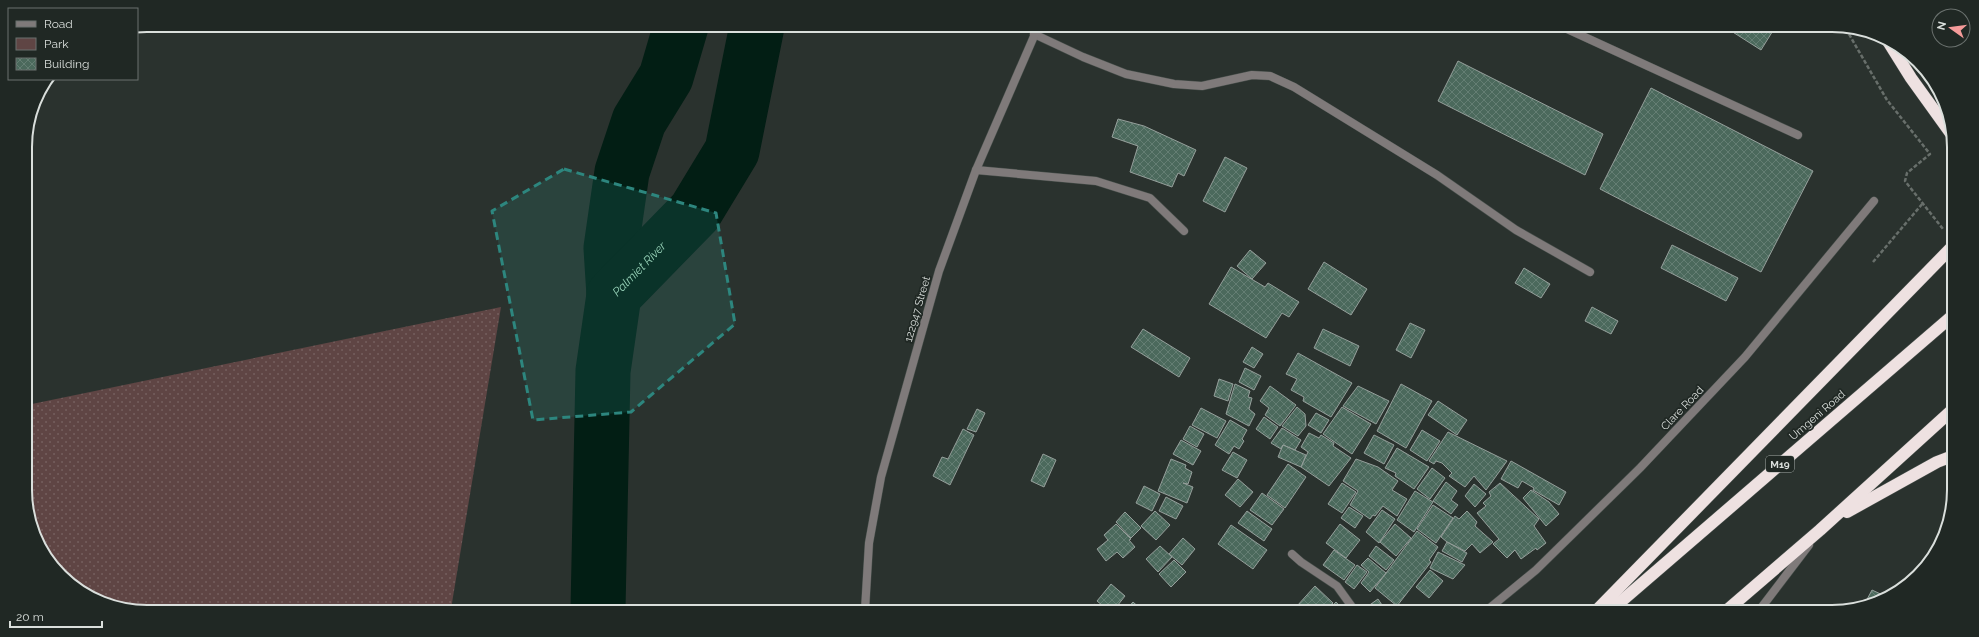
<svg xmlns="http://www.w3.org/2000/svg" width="1979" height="637" font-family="Raleway,sans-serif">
<defs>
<pattern id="green-dots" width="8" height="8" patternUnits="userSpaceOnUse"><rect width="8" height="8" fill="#5f4544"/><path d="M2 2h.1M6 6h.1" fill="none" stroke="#755f5e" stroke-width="1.8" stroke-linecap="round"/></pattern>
<pattern id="building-cross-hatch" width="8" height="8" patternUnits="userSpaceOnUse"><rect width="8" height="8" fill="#4b695c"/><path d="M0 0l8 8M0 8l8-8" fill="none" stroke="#647e73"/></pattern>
</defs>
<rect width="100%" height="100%" fill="#2a322e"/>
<!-- green -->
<polygon fill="url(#green-dots)" points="501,307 451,609 115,608 86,596 55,571 27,514 27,405"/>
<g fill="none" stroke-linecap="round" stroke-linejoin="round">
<!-- river -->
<g stroke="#021e14" stroke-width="55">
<polyline points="614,295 611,248 622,172 639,121 666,77 681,26"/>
<path id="s1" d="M598 609 603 371 614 295 695 212 732 151 757 26"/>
</g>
</g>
<!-- building -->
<g fill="url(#building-cross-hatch)" stroke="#959f9b">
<polygon points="1728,29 1774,29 1761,50"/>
<polygon points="1458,61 1603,134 1585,175 1438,101"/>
<polygon points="1651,88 1813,171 1761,272 1600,189"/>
<polygon points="1118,119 1144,126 1196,150 1184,176 1178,173 1172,187 1130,172 1138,146 1112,137"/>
<polygon points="1225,157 1247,168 1225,212 1203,201"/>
<polygon points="1672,245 1738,278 1726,301 1661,268"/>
<polygon points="1250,250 1266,263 1252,279 1237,266"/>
<polygon points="1324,262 1367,289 1351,315 1308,289"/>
<polygon points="1231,267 1265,287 1268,283 1299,302 1289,317 1282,313 1266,338 1209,304"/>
<polygon points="1524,268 1550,284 1541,298 1515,283"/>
<polygon points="1592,307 1618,321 1611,334 1585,321"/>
<polygon points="1410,323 1425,330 1411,358 1396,350"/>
<polygon points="1143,329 1190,358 1179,377 1131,347"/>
<polygon points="1323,329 1359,346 1350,366 1314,348"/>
<polygon points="1252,347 1263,354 1254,368 1243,362"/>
<polygon points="1298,353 1352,383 1331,417 1303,401 1304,397 1291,390 1297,379 1286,374"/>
<polygon points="1245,368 1261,376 1254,390 1239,382"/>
<polygon points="1219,379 1233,384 1228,401 1214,396"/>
<polygon points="1235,384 1250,391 1248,397 1252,398 1249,409 1255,414 1249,426 1226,414"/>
<polygon points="1401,384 1432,401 1406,448 1377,431"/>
<polygon points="1270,386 1296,405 1280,426 1265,415 1269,408 1260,401"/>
<polygon points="1358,386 1389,401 1376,424 1343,406"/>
<polygon points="1438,401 1467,420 1457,435 1428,415"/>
<polygon points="1297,407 1305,414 1306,426 1298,436 1282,426"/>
<polygon points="1342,407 1371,424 1352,454 1323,434"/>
<polygon points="1201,408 1226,421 1217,438 1192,425"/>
<polygon points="977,409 985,413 976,432 967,429"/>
<polygon points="1316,413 1329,420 1321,433 1308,425"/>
<polygon points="1264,417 1278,427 1270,439 1256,429"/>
<polygon points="1230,420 1247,430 1242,439 1244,441 1239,449 1234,446 1229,454 1215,445"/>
<polygon points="1190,426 1204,434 1197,447 1183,439"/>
<polygon points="1282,428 1301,440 1295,450 1283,445 1281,449 1271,443"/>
<polygon points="963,429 974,435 950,485 933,476 942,457 948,459"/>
<polygon points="1422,430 1440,441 1427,461 1410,450"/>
<polygon points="1448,432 1507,461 1486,490 1474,476 1465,487 1449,476 1452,473 1442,463 1436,461 1434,464 1429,461"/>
<polygon points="1309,433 1319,438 1321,435 1334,443 1333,446 1351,458 1329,486 1301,467 1308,452 1301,447"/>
<polygon points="1374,435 1394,445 1384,464 1364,453"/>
<polygon points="1181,440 1201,451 1193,465 1173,454"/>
<polygon points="1283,445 1306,455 1301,467 1278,457"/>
<polygon points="1397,448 1429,467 1414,489 1395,476 1396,473 1385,468"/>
<polygon points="1233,452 1247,460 1237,478 1222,470"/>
<polygon points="1043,454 1056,460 1044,487 1031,481"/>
<polygon points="1171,459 1186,465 1185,468 1192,472 1188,484 1183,483 1193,487 1187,503 1158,491"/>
<polygon points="1356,459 1378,467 1398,481 1392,490 1407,499 1397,516 1383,506 1375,516 1373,515 1370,519 1350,505 1358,491 1343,481"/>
<polygon points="1511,461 1566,492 1559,505 1533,490 1534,488 1522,481 1518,488 1501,479"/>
<polygon points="1288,464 1306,477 1285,508 1267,495"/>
<polygon points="1432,468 1445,478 1430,499 1417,489"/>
<polygon points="1238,479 1253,492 1240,507 1225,495"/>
<polygon points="1446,482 1457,491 1451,500 1458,505 1451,514 1433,501"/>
<polygon points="1342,483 1356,492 1342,513 1328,504"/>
<polygon points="1500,483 1539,519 1534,526 1546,543 1537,550 1536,548 1521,559 1515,550 1507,558 1493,544 1499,539 1477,513 1486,506 1483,503 1491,496 1489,492"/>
<polygon points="1474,484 1486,494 1475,507 1465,496"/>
<polygon points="1144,486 1160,494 1152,511 1136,503"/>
<polygon points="1531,490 1549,502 1559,514 1546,526 1523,498"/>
<polygon points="1415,491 1433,502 1414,532 1397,520"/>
<polygon points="1262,493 1284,509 1272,525 1250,510"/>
<polygon points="1166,497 1183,506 1176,519 1159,511"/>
<polygon points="1433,505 1453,518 1436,543 1417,529"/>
<polygon points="1349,507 1363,516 1355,528 1341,518"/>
<polygon points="1382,510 1395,519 1379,543 1366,532"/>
<polygon points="1155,511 1170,525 1156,540 1141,526"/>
<polygon points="1247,511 1272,529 1264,541 1238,523"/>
<polygon points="1467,511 1477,522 1475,526 1493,542 1480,553 1472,544 1465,551 1447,542 1441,537 1455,516 1459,519"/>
<polygon points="1125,512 1141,528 1131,538 1116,522"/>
<polygon points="1116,524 1131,539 1129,540 1135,547 1123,558 1117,552 1106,561 1097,549 1108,540 1104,535"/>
<polygon points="1340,524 1360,540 1346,558 1326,543"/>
<polygon points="1395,524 1411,538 1396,556 1380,542"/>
<polygon points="1231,525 1267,550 1253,569 1218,544"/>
<polygon points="1417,531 1438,547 1429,560 1431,562 1397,606 1375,588"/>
<polygon points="1183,538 1195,549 1182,565 1169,554"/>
<polygon points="1447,542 1467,553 1462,562 1442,551"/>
<polygon points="1160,546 1172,557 1158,572 1146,559"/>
<polygon points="1376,546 1394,560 1386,570 1369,556"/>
<polygon points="1334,550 1355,565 1344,580 1323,565"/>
<polygon points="1438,552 1465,565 1453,579 1430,568"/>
<polygon points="1368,558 1386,573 1370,592 1361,583 1369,572 1361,565"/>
<polygon points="1174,560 1186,572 1171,587 1159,574"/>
<polygon points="1357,565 1367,572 1354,589 1345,582"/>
<polygon points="1430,570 1443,581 1429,598 1416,587"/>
<polygon points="1111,584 1125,596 1114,610 1108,610 1097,601"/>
<polygon points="1315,586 1333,603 1326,611 1301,611 1297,606"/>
<polygon points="1872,590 1887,597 1872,605 1863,607"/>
<polygon points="1378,599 1386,611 1366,611 1364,609"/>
<polygon points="1133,602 1142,610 1126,610"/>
<polygon points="1336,602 1344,611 1328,611"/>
<polygon points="1094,604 1101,610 1089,610"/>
<polygon points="1179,604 1185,610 1173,610"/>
</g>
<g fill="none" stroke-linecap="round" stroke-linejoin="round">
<!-- lane casing -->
<g stroke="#464e4a" stroke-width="9">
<g id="lane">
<polyline points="1565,28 1798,135"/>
<polyline points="1034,34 1083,57 1126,74 1174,84 1202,86 1252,75 1270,76 1294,87 1437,175 1516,230 1590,272"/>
<polyline points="976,170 1096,181 1150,198 1184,231"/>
<polyline points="865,610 869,543 881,477 939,271 976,170 1038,27"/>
<polyline points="1758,612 1809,545"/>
</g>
</g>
<!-- street casing -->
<g stroke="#464e4a" stroke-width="9">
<g id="street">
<polyline points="1292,554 1301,562 1337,586 1355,611"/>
<polyline points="1486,611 1536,570 1640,468 1745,357 1874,201"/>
</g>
</g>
<!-- highway casing -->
<g stroke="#464e4a" stroke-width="13">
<g id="highway">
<polyline points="1886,38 1911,78 1952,135"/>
<polyline points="1847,512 1937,462 1950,457"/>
<polyline points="1596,611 1951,248"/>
<polyline points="1610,611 1951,317"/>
<polyline points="1726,611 1820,530 1950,412"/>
</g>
</g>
<!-- path -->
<g stroke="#686f6b" stroke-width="2.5" stroke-dasharray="4 2" stroke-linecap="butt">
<polyline points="1846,29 1887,100 1930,154 1907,173 1905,181 1943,229"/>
<polyline points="1873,262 1923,203"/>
</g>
<!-- lane -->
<use href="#lane" stroke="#7f7a7a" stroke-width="8"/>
<!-- street -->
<use href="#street" stroke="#7f7a7a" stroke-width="8"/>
<!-- highway -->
<use href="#highway" stroke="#eee1e1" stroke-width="12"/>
</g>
<!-- marked area -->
<path fill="#2d867e" fill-opacity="0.2" stroke="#2d867e" stroke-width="3" stroke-dasharray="8 5" stroke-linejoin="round" d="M564 169 716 213 735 324 631 412 533 420 492 211Z"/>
<g text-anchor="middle" stroke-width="3.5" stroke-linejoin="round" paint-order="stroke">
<!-- shield labels -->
<rect fill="#202824" stroke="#a2a8a5" stroke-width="1" x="1766" y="456" width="28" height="16" rx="3"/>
<g font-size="10" font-weight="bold" fill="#dadfdc">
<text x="1780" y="468">M19</text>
</g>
<!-- street labels -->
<g font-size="11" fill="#dadfdc" stroke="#202824">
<text transform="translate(917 309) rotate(-74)" y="4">122947 Street</text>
<text transform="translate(1682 408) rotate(-46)" y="4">Clare Road</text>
<text transform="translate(1817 415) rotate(-41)" y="4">Umgeni Road</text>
</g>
<!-- water labels -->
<g font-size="12" font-style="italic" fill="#95d0b6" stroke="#202824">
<text dy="4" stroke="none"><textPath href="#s1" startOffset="351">Palmiet River</textPath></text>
</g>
</g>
<!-- crop -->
<path d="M0 0H1979V637H0ZM147 32H1832A115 115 0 0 1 1947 147V490A115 115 0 0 1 1832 605H147A115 115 0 0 1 32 490V147A115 115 0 0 1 147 32Z" fill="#202824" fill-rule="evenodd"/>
<path fill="none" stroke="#dadfdc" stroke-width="2" d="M147 32H1832A115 115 0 0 1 1947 147V490A115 115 0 0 1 1832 605H147A115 115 0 0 1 32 490V147A115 115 0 0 1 147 32Z"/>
<!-- legend -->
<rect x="8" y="8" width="130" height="72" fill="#202824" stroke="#6a716e"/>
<rect x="16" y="21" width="20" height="6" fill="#7f7a7a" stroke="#6a716e"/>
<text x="44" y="28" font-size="12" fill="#dadfdc">Road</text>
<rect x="16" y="38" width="20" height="12" fill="#5f4544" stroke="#6a716e"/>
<text x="44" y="48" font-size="12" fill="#dadfdc">Park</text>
<rect x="16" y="58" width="20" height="12" fill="url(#building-cross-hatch)" stroke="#6a716e"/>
<text x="44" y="68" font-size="12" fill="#dadfdc">Building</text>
<!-- north arrow -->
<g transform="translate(1951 28) rotate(284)"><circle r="19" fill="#202824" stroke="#6a716e"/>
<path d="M0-3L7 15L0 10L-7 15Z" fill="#f59b9a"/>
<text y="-6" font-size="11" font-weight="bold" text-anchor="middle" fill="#dadfdc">N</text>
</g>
<!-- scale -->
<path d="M10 621v6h92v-6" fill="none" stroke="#dadfdc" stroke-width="2"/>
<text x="16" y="621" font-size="12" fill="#dadfdc" stroke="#202824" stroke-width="3" paint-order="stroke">20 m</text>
</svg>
